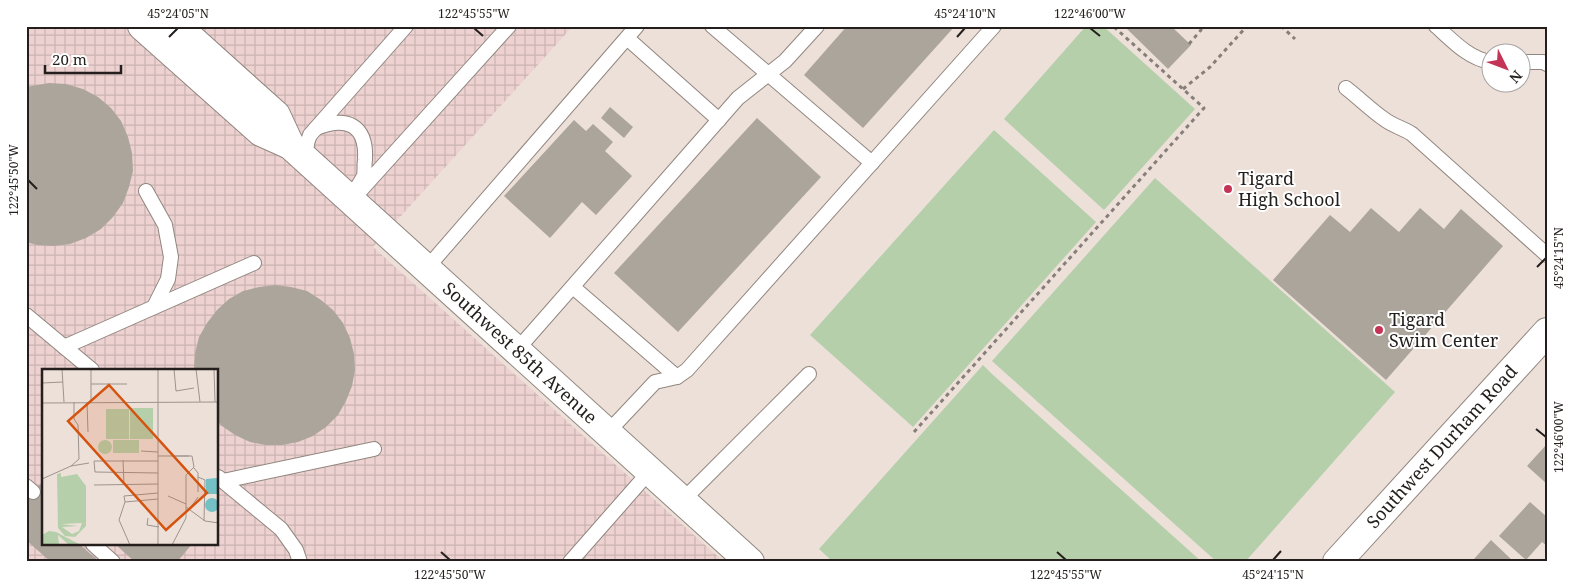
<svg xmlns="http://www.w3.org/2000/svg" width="1573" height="588" font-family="'Noto Serif',serif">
<defs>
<pattern id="industrial-grid" width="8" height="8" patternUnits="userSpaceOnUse" patternTransform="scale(1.25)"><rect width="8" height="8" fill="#edd2d1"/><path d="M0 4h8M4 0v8" fill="none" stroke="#cbb4b3"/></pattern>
</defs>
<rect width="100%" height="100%" fill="#ede0d9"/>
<!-- industrial -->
<path fill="url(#industrial-grid)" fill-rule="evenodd" d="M26 26H573L373 247 724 562H26ZM44 370H218V544H44Z"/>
<!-- pitch -->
<g fill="#b4cfaa">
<polygon points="1086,26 1103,26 1195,109 1104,210 1004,119"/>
<polygon points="994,130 1096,222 913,427 810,335"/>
<polygon points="1155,178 1395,392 1245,562 1217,562 992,361"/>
<polygon points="983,365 992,374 1202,562 833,562 819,549"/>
</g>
<!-- building -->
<g fill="#aca59b">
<polygon points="847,26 955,26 863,128 804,75"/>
<polygon points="1124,26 1171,26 1191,45 1168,69"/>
<polygon points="49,83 66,84 83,89 98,97 111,108 121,121 128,137 132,153 133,171 129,187 123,203 113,217 101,229 86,238 70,244 53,246 37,245 26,242 26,87"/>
<polygon points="610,107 633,127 624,138 601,118"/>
<polygon points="757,118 821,177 678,332 614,273"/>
<polygon points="574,120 586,131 593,124 613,142 605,151 632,176 596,215 582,202 550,238 504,196"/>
<polygon points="1371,208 1399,232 1420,208 1444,229 1461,209 1503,246 1386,380 1273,280 1330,215 1350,232"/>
<polygon points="275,285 291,287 307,291 321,300 333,310 343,323 350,338 354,354 355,370 352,386 346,401 338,415 326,427 313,436 298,442 282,445 266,445 250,442 235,435 222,426 218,422 218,370 195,370 194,369 195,353 199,337 207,323 217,310 229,299 243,291 259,287"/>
<polygon points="1547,444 1547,484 1527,466"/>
<polygon points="44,480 44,544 79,544 100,562 51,562 26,540 26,500"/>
<polygon points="1530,502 1547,517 1547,546 1542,542 1526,560 1499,536"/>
<polygon points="1491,540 1514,562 1477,562 1474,559"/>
<polygon points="115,544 192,544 177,562 135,562"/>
</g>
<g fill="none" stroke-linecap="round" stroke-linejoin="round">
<!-- service casing -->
<g stroke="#91867f" stroke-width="16">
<g id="service">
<polyline points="712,26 872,163"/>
<path d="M1436 26C1453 41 1468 58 1490 62"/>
<polyline points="627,38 719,120"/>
<polyline points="1520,62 1543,62 1547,64"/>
<path d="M1346 88C1359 98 1371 110 1384 119 1393 126 1403 128 1412 134L1547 255"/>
<path d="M316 128C346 116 367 124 365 160 364 165 365 171 364 176 362 180 358 185 356 190"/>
<path d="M309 160C305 151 306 144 310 135L406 26"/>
<polyline points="146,191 165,225 171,257 168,279 154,307"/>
<polyline points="351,201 509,26"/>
<polyline points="426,269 637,26"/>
<polyline points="573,287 677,377"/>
<polyline points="26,315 92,370"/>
<polyline points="64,347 254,263"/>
<polyline points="516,351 738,98 785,61 817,26"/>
<polyline points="607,433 655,382 677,377 687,370 994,26"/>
<polyline points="218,477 281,529 296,550 300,562"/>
<polyline points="223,481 374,449"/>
<polyline points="26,486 33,492"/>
<polyline points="682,501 809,374"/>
<polyline points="93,544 113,562"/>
<polyline points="570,562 649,472"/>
</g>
</g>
<!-- minor casing -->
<g stroke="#91867f" stroke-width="30">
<g id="minor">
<path id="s1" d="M142 26 261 132 290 145 750 562"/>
<polyline points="177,26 276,115 290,145"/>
</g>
</g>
<!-- primary casing -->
<g stroke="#91867f" stroke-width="30">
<g id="primary">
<path id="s2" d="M1337 562 1547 332"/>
</g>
</g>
<!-- path -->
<g stroke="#877e7a" stroke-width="3" stroke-dasharray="4 4" stroke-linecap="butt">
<polyline points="1281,26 1295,39"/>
<polyline points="1189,44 1201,30 1201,26"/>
<polyline points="1183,89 1210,67 1247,26"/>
<polyline points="914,432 1204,108 1113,26"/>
</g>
<!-- service -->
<use href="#service" stroke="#fff" stroke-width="14"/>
<!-- minor -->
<use href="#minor" stroke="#fff" stroke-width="28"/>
<!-- primary -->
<use href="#primary" stroke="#fff" stroke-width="28"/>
</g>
<!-- ticks -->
<path fill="none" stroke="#241f1d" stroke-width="2" d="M474 28 483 36M1090 28 1100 36M169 37 178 28M957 37 965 28M28 180 37 189M1537 267 1546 258M1536 429 1546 437M441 552 450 560M1057 552 1066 560M1273 560 1281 551"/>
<!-- markers -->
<g fill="#c43457" stroke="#fff" stroke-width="2">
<circle cx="1228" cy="189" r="5"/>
<circle cx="1379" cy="330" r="5"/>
</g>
<g text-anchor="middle" stroke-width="4" stroke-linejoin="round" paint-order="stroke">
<!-- poi labels -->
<g font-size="18" fill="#241f1d" stroke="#fff" text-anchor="start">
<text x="1238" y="185">Tigard<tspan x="1238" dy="21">High School</tspan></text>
<text x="1389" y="326">Tigard<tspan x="1389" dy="21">Swim Center</tspan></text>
</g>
<!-- street labels -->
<g font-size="18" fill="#241f1d" stroke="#fff">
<text dy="6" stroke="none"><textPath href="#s1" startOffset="501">Southwest 85th Avenue</textPath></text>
<text dy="6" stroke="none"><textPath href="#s2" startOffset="156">Southwest Durham Road</textPath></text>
</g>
</g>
<!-- overview -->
<g transform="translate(42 369)">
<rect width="176" height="176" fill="#ede0d9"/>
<path d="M88 39H111V70H88ZM64 40H87V70H64ZM56 78a7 7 0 1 1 14 0a7 7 0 1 1-14 0ZM71 71H97V84H71ZM19 104V108L35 105 44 117V157L33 168 23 167 16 159 15 105ZM40 154 37 162 30 165 20 158 36 157 19 155ZM7 162 14 163 39 176H27L16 166 17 176H0V166Z" fill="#b4cfaa" fill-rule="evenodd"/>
<path d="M175 109V125H164V110ZM163 136a7 7 0 1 1 14 0a7 7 0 1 1-14 0Z" fill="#73c0c5"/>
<path fill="none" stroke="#9d938e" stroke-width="1" d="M20 0 22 33M132 0 134 22 152 19M154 0 158 33M172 0 173 33M0 14 21 13M49 15H85M45 33 46 63M49 33V0M0 34 177 33M116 34V176M116 34V0M99 82 116 83M116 87H147M81 91 82 115M29 97 37 90 36 56 32 50V33M152 99 156 104V123M116 104 53 103 52 92H116M156 108 163 111 162 152M0 110 29 97 47 94M52 116 116 115M126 127 144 135M83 133 116 130M144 138 163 152 177 154M146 142 156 128M106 149 105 156 117 158M88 176 77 151 83 133 82 127 116 124M130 176 144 149V106L152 98 150 87H133"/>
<path fill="#d4530e" fill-opacity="0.15" stroke="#d4530e" stroke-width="2.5" d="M67 16 165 124 124 161 26 52Z"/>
<rect width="176" height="176" fill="none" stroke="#241f1d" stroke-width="2.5"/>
</g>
<!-- border -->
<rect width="1573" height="588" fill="none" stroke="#ffffff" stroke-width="55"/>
<!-- north arrow -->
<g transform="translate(1506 68) rotate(132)"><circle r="24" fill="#ffffff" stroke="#a7a5a5"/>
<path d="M0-4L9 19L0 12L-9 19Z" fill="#c43457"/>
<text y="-8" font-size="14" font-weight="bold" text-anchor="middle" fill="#241f1d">N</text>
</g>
<!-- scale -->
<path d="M45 65v8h76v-8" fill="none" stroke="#241f1d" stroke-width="2.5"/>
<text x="52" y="65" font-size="15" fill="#241f1d" stroke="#ffffff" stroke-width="4" paint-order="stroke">20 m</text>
<rect x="28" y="28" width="1518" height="532" fill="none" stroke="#241f1d" stroke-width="2"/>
<g font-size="12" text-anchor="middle" fill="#241f1d">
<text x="178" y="18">45°24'05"N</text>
<text x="474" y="18">122°45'55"W</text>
<text x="965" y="18">45°24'10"N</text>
<text x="1090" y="18">122°46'00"W</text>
<text transform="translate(14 180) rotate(-90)" y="4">122°45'50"W</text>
<text transform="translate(1559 258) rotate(-90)" y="4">45°24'15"N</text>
<text transform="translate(1559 437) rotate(-90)" y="4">122°46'00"W</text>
<text x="450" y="579">122°45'50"W</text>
<text x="1066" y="579">122°45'55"W</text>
<text x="1273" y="579">45°24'15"N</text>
</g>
</svg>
